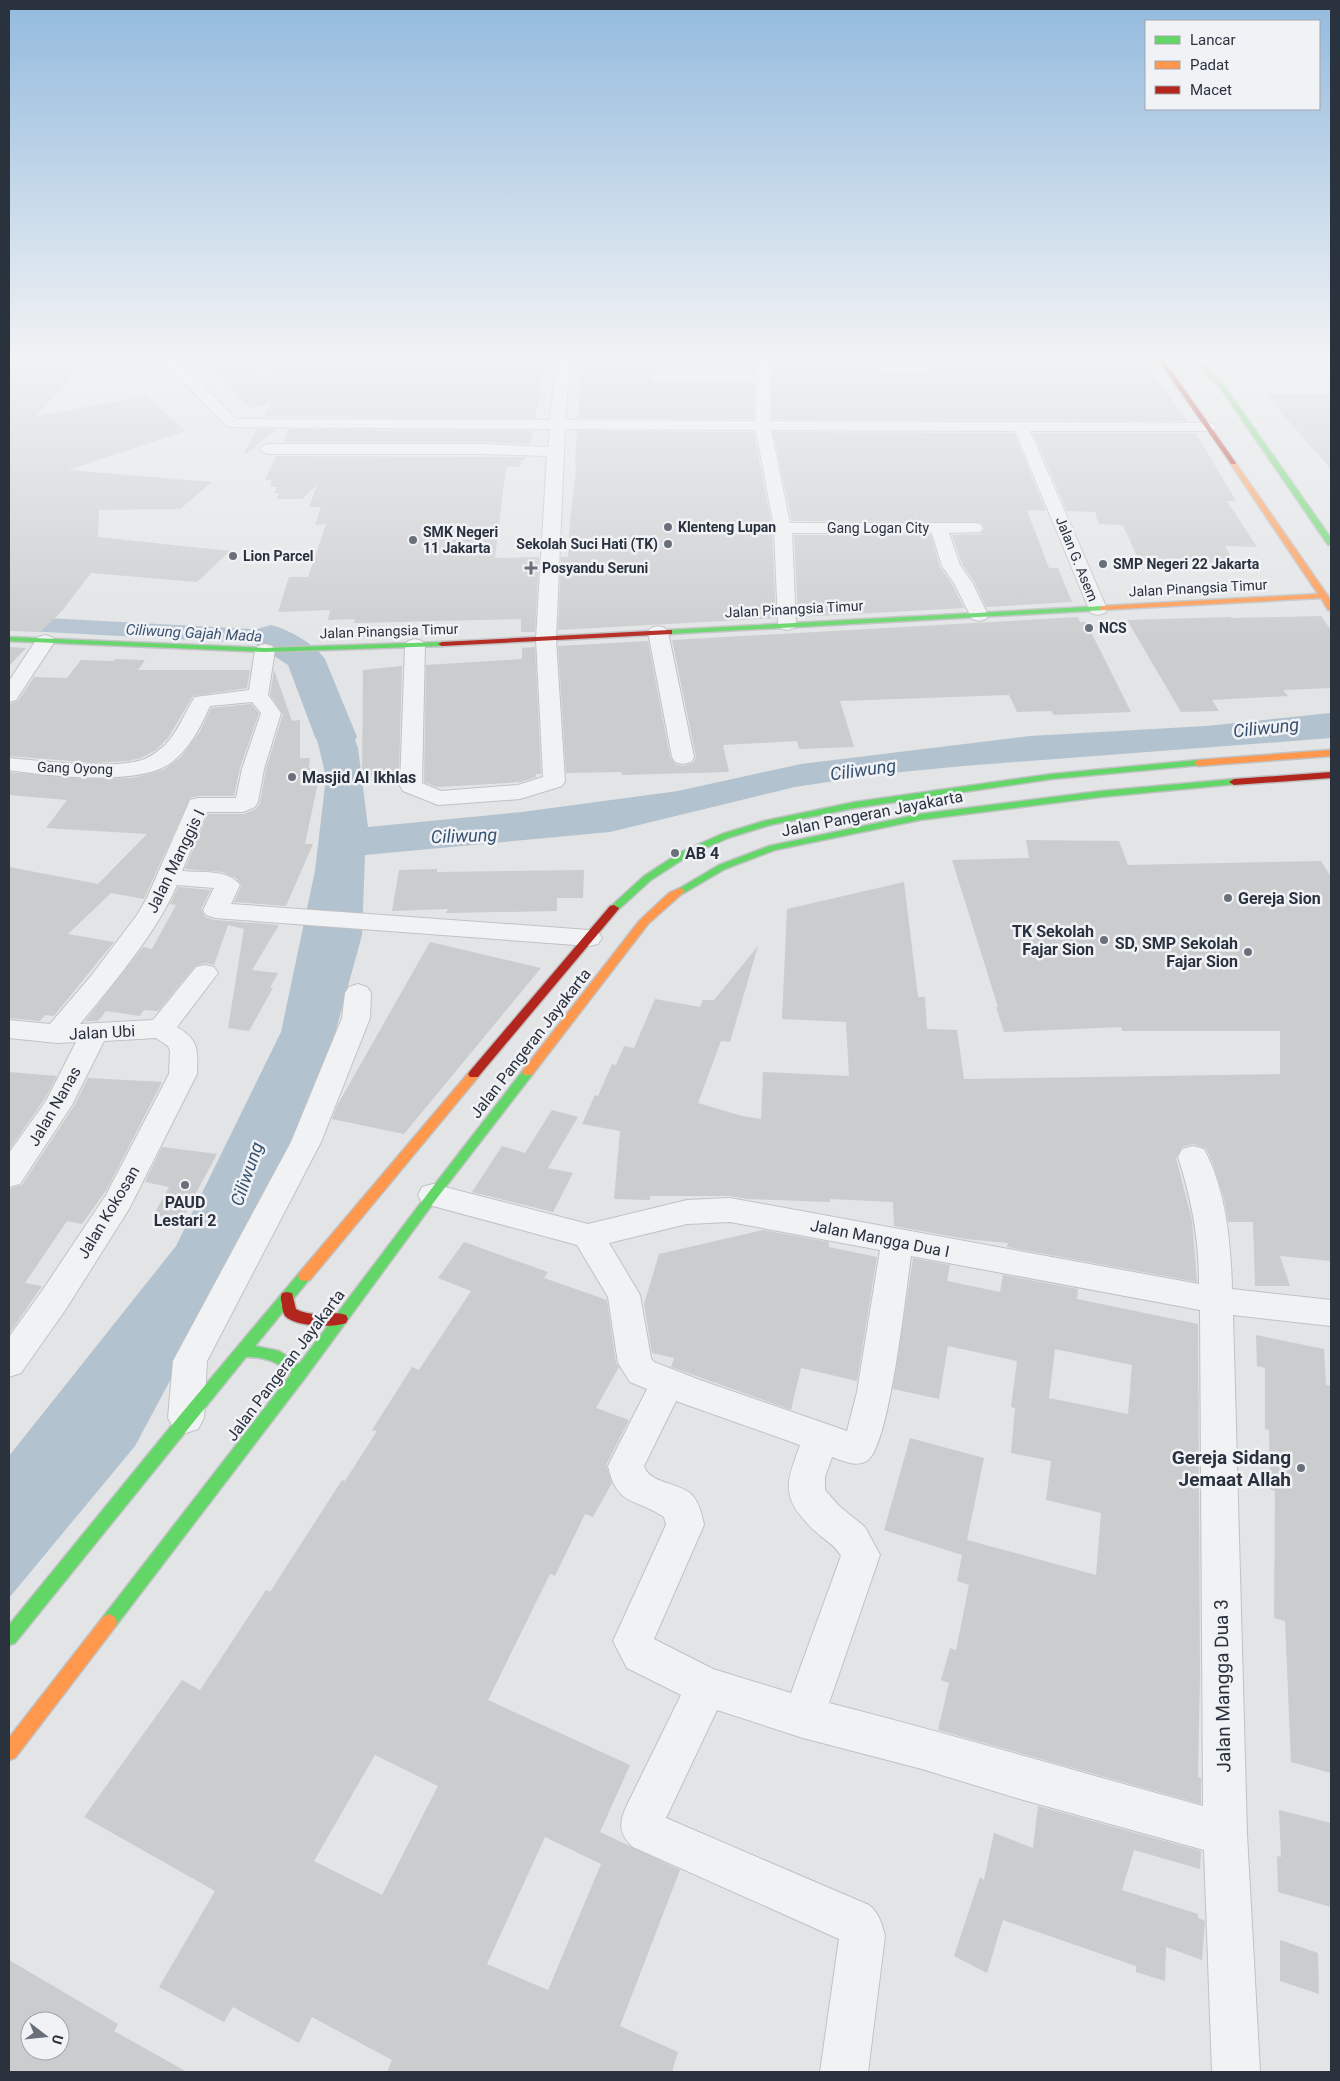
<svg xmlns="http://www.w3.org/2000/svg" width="1340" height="2081" font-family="Roboto,sans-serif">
<rect width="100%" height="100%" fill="#e2e4e6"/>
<!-- water -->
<polygon fill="#b2c2cf" points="327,667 341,700 358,748 368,827 522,812 678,791 801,764 1030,736 1206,726 1331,713 1331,738 963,766 881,774 795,787 610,832 365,855 362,935 313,1114 135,1446 9,1598 9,1456 176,1246 281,1032 315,871 326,777 300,668"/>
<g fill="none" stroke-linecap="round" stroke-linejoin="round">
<!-- canal -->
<polygon fill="#b2c2cf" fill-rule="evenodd" points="9,616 271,630 279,632 282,637 279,642 271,644 9,630"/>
<!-- river -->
<path fill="#b2c2cf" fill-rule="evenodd" d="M271 625C290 630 313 643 325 659L357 737 351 746 336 750 321 746 315 737 288 665 257 645 252 637 257 629Z"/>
</g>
<!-- building -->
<g fill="#caccce" fill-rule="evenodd">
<polygon points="22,360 88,360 36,416 147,396 185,431 68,470 212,482 180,509 99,510 98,537 230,551 197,582 91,573 62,611 40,632 9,631 9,372"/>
<polygon points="249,360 268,379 280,360 546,361 535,418 294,417 297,412 290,417 264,417 272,402 249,410 250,408 209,366"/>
<polygon points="583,360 754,362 755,372 658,372 649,377 658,384 755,384 753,419 578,418"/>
<polygon points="782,360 875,360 877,370 930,371 926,360 1142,360 1188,421 772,419 772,362 782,362"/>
<polygon points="1267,394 1331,394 1331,469 1276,407 1278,407"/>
<polygon points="257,429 276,429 246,454 244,453"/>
<polygon points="288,429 533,431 530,444 483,442 283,442"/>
<polygon points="577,431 754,432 772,528 776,618 558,630 561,557 568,557 570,519 576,470 575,462"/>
<polygon points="773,432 1014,433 1046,511 1027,510 1049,568 1058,568 1072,602 986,607 974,581 962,564 952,535 980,534 985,528 980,522 792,521"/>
<polygon points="1033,433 1196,433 1236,501 1227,501 1257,547 1225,546 1234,563 1139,561 1123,525 1099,524 1095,512 1067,511"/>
<polygon points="276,456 525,457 525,460 521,460 520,467 506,467 495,558 539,557 535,632 521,632 521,619 354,623 355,619 328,620 330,610 278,612 289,577 308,577 326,524 315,525 321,507 309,507 317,485 302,499 276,499 279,493 274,493 277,487 270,487 272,480 265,480"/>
<polygon points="794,535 931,535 940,567 952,584 964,608 798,617"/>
<polygon points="1321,616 1331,630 1331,688 1283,690 1288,696 1212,700 1219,711 1181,712 1127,620 1230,617 1232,618"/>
<polygon points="1078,617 1080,622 1086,622 1131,712 1054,715 1051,711 1017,712 1009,695 840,701 854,747 799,749 797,741 723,745 729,772 622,775 621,772 566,773 558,646 648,641 670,757 675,764 683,766 693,763 696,757 672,640"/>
<polygon points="9,647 26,648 9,666"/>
<polygon points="535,647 541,774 536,774 536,777 521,782 474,785 437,787 424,782 426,665 522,659 522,648"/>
<polygon points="115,659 145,660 138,670 250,670 247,688 193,696 168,738 156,750 141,758 128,761 94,763 9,756 9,704 18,701 34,677 67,678 81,660 113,661"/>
<polygon points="402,666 399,774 362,777 363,670"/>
<polygon points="274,670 292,721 300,720 300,758 310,758 309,768 320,773 305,844 313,844 286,906 234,902 242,885 236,878 222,872 185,869 208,814 244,814 256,809 260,803 266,769 283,714 270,695"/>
<polygon points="251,704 259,713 240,768 234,796 198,796 190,798 144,899 111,893 68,934 114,942 54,1016 45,1015 40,1021 9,1018 9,867 98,884 147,834 46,828 67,800 9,795 9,772 88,779 131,778 150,774 165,769 181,757 199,733 211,708"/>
<polygon points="1026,840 1119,841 1128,865 1321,861 1331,877 1331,1261 1280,1256 1290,1286 1255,1286 1253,1222 1228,1222 1224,1199 1213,1164 1206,1148 1193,1144 1182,1147 1176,1158 1192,1220 1197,1282 1007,1247 1008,1243 966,1239 894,1226 893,1202 830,1199 830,1202 747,1199 730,1196 650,1196 650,1200 614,1199 620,1131 582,1124 595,1095 598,1096 612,1064 616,1065 624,1046 634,1048 655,999 700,1007 703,1000 714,1000 758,946 730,1042 721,1041 698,1103 742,1116 761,1119 763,1072 849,1076 846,1022 782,1019 787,909 904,882 918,997 925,997 927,1029 957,1030 964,1079 1280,1074 1280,1031 1122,1031 1121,1027 1004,1032 996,1007 998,1007 952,860 1029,858"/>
<polygon points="437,869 437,872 584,870 583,898 557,898 557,911 446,913 448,909 392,911 399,870"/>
<polygon points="178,887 211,890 201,909 205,917 215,920 279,925 252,970 278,973 270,988 273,988 249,1031 228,1028 244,929 228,925 214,965 205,963 195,966 158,1011 144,1010 140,1016 106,1011 98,1021 85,1021 143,947 152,949 176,905 170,904"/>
<polygon points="430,942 541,968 404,1134 332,1119 338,1104"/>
<polygon points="9,1072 57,1076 44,1100 9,1150"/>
<polygon points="88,1078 162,1082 107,1189 82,1224 67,1221 25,1283 42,1286 9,1334 9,1189 22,1185 74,1106"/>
<polygon points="552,1110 578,1117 548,1168 573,1173 553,1212 472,1192 502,1146 525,1153"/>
<polygon points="162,1147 217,1154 182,1219 153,1216 169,1187 145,1182"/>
<polygon points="763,1230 829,1242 829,1247 877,1257 857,1381 801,1368 791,1410 671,1367 674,1358 652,1353 644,1304 659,1254"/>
<path d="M464 1242 548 1272 544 1278 607 1300 616 1363 619 1367 596 1408 629 1420 606 1465 612 1483 593 1517 585 1514 555 1576 550 1574 488 1700 630 1765 600 1832 680 1870 620 2026 678 2052 672 2072H387L392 2060 312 2017 299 2043 233 2007 224 2022 159 1987 215 1891 84 1817 182 1680 200 1690 266 1590 270 1592 342 1480 345 1481 377 1431 372 1430 412 1367 419 1370 471 1291 438 1278ZM375 1755 438 1786 382 1895 314 1861ZM545 1837 601 1864 548 1990 487 1964Z"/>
<path d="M913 1258 950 1265 947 1281 1000 1292 1003 1275 1078 1289 1077 1299 1198 1324 1200 1675 1198 1777 1201 1778V1804L938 1730 949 1683 941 1680 950 1648 956 1650 969 1585 957 1581 962 1555 884 1530 910 1438 984 1458 967 1540 1096 1575 1101 1513 1046 1500 1051 1461 1011 1453 1015 1408 1011 1407 1017 1361 948 1346 939 1399 893 1389ZM1055 1349 1132 1365 1128 1414 1049 1398Z"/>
<polygon points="1256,1335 1324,1349 1326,1385 1331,1386 1331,1773 1291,1762 1285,1621 1274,1618 1275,1491 1270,1489 1269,1430 1265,1429 1265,1368 1257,1366"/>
<polygon points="1038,1806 1201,1851 1200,1869 1134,1850 1122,1890 1198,1914 1198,1918 1205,1921 1202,1960 1166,1947 1165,1981 1136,1972 1136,1966 1003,1920 987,1973 954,1956 980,1877 984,1880 994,1833 1033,1848"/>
<polygon points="1279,1810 1331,1823 1331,1907 1278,1892 1277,1856 1281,1857"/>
<polygon points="1280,1940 1318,1953 1319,1994 1280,1981"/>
<path d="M9 1960 118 2024 114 2031 187 2072H9ZM30 2021H60V2051H30Z"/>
</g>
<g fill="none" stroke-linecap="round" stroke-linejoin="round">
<!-- street casing -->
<g stroke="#c0c2c4" stroke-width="2">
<g id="street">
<polygon points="161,360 176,360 236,419 550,420 556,360 570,360 565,420 755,421 757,382 658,382 651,378 658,374 757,374 756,360 770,360 770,421 1209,423 1214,424 1216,427 1214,430 1209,431 1030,431 1107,609 1105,613 1098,615 1091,613 1089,609 1015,431 771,430 790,523 974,523 980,524 983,528 980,532 949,533 960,565 972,582 988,615 986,619 979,621 972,619 954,583 942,566 932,533 792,533 796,624 794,628 787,630 780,628 778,624 774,528 756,430 565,429 556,639 565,781 562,786 520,799 438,805 403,791 400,786 405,645 408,641 415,639 422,641 425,645 422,783 441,791 518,785 543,777 536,639 547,456 483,454 268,454 263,452 260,449 263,446 268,444 483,444 548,447 550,429 232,427 227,426"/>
<polygon points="658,626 665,628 668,632 694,757 691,762 683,764 675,762 672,757 648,632 651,628"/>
<polygon points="45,635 52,637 55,641 16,700 9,702 9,681 38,637"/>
<path d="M265 644 272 646 275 650 268 695 281 713 264 769 258 802 255 807 243 812H207L182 871C200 873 229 869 240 885L231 904 589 930 598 932 602 938 598 944 589 946 215 918 206 915 203 910 214 888 177 885C157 932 113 984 80 1024L153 1020 196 967 205 965 214 967 218 973 177 1027C199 1040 198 1050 197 1074L129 1209 66 1309 21 1373 9 1377V1337L42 1291 106 1195 169 1074 170 1051 168 1046 156 1038 104 1041 72 1105 20 1184 9 1187V1153L46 1101 76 1042 57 1043 9 1038V1020L50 1024 91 976 137 915 147 898 190 800 198 798H236L242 769 261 713 252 702 210 706C200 728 187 755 164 767 129 785 48 776 9 770V758C45 761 108 770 142 760 151 757 158 751 165 745 179 731 184 713 195 697L249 690 255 650 258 646Z"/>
<polygon points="358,984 367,987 371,993 370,1018 321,1142 207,1361 204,1418 198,1429 186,1433 174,1429 168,1418 173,1361 291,1142 342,1018 345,993 349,987"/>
<path d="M1193 1146 1204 1149C1226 1189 1231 1244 1232 1289L1331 1300V1326L1233 1315 1247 1834 1260 2072H1212L1204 1850 1020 1799 922 1769 803 1738 717 1710 666 1818 869 1905C879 1913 882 1924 885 1936L868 2072H820L839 1939 633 1847C618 1833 619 1822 627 1805L681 1695 627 1668 613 1641 666 1525 664 1517C636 1498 617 1507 608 1466L647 1389 630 1382 618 1363 608 1297 577 1245 422 1203 418 1195 422 1187 433 1184 588 1224 687 1200 730 1198 1199 1284C1199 1239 1192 1200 1178 1157L1182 1149ZM730 1222 880 1250 857 1392 847 1431 700 1380 654 1362 651 1358 640 1295 609 1243 687 1224ZM911 1256 1200 1310 1203 1806C1078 1772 954 1735 829 1703L880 1555 865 1527 839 1506 825 1490V1477L832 1457C844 1461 857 1468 868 1460 890 1443 906 1290 911 1256ZM676 1401 800 1445C791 1472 780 1490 800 1515 805 1521 810 1527 816 1532 825 1540 836 1546 841 1556L791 1693 713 1669 654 1639 704 1525C702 1514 699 1501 690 1493 678 1483 649 1483 644 1466Z"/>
</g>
</g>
<!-- fast casing -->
<g stroke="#c0c2c4" stroke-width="3">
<g id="fast">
<polygon points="1192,360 1198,360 1225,387 1331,538 1331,545 1328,545 1221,389"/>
<polygon points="1103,606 1107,608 1106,610 669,634 665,632 669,630"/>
<polygon points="9,637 265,648 442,642 446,644 442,646 265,652 9,641"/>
<polygon points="1198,760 1202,763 1201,765 1052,779 855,808 770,825 728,838 688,856 651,880 618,910 610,910 609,908 644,876 681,852 722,834 764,821 855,802 1052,774"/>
<polygon points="1234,779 1239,782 1237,784 1101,797 920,820 775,850 725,869 684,893 680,894 675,891 719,865 769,846 920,814 1101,791"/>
<path d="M528 1068 532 1069 534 1072 532 1075 437 1198 305 1378 115 1627 109 1630 103 1627 101 1622 103 1617 291 1374C278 1361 264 1357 246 1357L15 1643 9 1645V1625L181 1414 300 1272 305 1271 310 1272 312 1276 255 1346 279 1351 299 1364 429 1192 524 1069Z"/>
</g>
</g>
<!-- slow casing -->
<g stroke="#c0c2c4" stroke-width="3">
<g id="slow">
<polygon points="1233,461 1235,462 1328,596 1331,603 1331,610 1328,610 1321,598 1100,610 1099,608 1103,606 1318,594 1230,463"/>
<polygon points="1331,750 1331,756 1198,766 1194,763 1198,760"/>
<polygon points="680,888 685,891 648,924 532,1075 524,1075 522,1072 524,1069 640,920 669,893"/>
<polygon points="474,1070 480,1074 478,1077 310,1280 305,1281 300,1280 298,1276 300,1272 470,1071"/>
<polygon points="109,1614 115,1617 117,1622 115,1627 15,1758 9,1760 9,1738 103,1617"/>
</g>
</g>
<!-- jam casing -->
<g stroke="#c0c2c4" stroke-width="3">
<g id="jam">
<polygon points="1158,360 1164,360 1236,463 1235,464 1231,464"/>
<polygon points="669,630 672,630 672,634 442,646 438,644 442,642"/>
<polygon points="1331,772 1331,778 1234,785 1229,782 1234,779"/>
<polygon points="614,905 619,908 618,910 478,1077 470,1077 468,1074 470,1071 610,906"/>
<path d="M287 1292 292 1293 296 1309C315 1319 330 1310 346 1315L348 1319 346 1323C332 1328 296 1327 285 1316 283 1313 282 1308 282 1304 281 1300 280 1298 282 1293Z"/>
</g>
</g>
<!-- street -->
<use href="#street" fill="#f1f2f4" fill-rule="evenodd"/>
<!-- fast -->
<use href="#fast" fill="#63d668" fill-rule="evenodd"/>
<!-- slow -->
<use href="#slow" fill="#ff974d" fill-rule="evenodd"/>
<!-- jam -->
<use href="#jam" fill="#b3261e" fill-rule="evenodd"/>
</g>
<!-- sky -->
<linearGradient id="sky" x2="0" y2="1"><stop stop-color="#92bade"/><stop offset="0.55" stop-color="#f2f3f4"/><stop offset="1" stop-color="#f2f3f4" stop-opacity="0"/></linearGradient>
<rect width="1340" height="651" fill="url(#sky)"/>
<!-- markers -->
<g fill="#6a7079" stroke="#f0f2f6" stroke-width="2">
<circle cx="668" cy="527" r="5"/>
<circle cx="413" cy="540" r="5"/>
<circle cx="668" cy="544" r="5"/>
<circle cx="233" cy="556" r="5"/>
<circle cx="1103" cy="564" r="5"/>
<path d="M528.5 560.5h5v5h5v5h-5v5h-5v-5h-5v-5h5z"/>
<circle cx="1089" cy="628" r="5"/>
<circle cx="292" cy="777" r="5"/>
<circle cx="675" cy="853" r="5"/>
<circle cx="1228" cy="898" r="5"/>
<circle cx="1104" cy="940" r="5"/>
<circle cx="1248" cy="952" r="5"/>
<circle cx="185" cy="1185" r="5"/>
<circle cx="1301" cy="1468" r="5"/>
</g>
<g text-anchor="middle" stroke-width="5" stroke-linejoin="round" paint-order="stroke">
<!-- far-poi labels -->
<g font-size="14" font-weight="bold" fill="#2a323e" stroke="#f0f2f6" text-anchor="start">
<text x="678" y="532">Klenteng Lupan</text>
<text x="423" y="537">SMK Negeri<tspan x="423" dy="16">11 Jakarta</tspan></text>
<text x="658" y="549" text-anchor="end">Sekolah Suci Hati (TK)</text>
<text x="243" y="561">Lion Parcel</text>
<text x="1113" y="569">SMP Negeri 22 Jakarta</text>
<text x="542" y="573">Posyandu Seruni</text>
<text x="1099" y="633">NCS</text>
</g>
<!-- far-street labels -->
<g font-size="14" fill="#2a323e" stroke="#f0f2f6">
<text x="878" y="533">Gang Logan City</text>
<text transform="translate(1077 559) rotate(68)" y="5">Jalan G. Asem</text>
<text transform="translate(1198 588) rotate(-3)" y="5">Jalan Pinangsia Timur</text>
<text transform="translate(794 609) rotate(-3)" y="5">Jalan Pinangsia Timur</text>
<text transform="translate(389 631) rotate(-2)" y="5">Jalan Pinangsia Timur</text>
<text transform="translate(75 768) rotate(2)" y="5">Gang Oyong</text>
</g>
<!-- far-water labels -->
<g font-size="15" font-style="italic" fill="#38526f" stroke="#f0f2f6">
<text transform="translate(194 633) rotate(3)" y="5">Ciliwung Gajah Mada</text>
</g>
<!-- poi labels -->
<g font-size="16" font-weight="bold" fill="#2a323e" stroke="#f0f2f6" text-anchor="start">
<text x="302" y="783">Masjid Al Ikhlas</text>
<text x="685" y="859">AB 4</text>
<text x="1238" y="904">Gereja Sion</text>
<text x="1094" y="937" text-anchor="end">TK Sekolah<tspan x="1094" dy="18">Fajar Sion</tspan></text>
<text x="1238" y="949" text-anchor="end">SD, SMP Sekolah<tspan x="1238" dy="18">Fajar Sion</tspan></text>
<text x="185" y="1208" text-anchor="middle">PAUD<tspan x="185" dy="18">Lestari 2</tspan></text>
</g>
<!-- street labels -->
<g font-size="16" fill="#2a323e" stroke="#f0f2f6">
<text transform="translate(872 813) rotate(-11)" y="6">Jalan Pangeran Jayakarta</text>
<text transform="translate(175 861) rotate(-64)" y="6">Jalan Manggis I</text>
<text transform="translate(102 1032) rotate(-3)" y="6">Jalan Ubi</text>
<text transform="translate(530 1043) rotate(-52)" y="6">Jalan Pangeran Jayakarta</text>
<text transform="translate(54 1106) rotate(-60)" y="6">Jalan Nanas</text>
<text transform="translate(108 1212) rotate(-59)" y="6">Jalan Kokosan</text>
<text transform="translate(880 1238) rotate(11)" y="6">Jalan Mangga Dua I</text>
<text transform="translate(285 1365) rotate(-53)" y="6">Jalan Pangeran Jayakarta</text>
</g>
<!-- water labels -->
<g font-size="18" font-style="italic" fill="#38526f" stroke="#f0f2f6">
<text transform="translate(1266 728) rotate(-6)" y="6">Ciliwung</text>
<text transform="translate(863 770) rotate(-8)" y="6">Ciliwung</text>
<text transform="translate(464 836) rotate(-2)" y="6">Ciliwung</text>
<text transform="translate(247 1174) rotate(-71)" y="6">Ciliwung</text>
</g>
<!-- near-poi labels -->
<g font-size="19" font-weight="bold" fill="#2a323e" stroke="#f0f2f6" text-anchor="end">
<text x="1291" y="1464">Gereja Sidang<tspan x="1291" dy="22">Jemaat Allah</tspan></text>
</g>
<!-- near-street labels -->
<g font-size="19" fill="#2a323e" stroke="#f0f2f6">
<text transform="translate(1222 1686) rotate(-91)" y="7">Jalan Mangga Dua 3</text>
</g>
</g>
<!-- border -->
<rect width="1340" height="2081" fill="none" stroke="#2a323e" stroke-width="20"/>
<!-- legend -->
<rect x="1145" y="20" width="175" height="90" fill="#f0f2f6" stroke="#a1a5ac"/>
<rect x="1155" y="36" width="25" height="8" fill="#63d668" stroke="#a1a5ac"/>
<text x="1190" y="45" font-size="15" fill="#2a323e">Lancar</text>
<rect x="1155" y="61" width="25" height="8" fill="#ff974d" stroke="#a1a5ac"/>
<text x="1190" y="70" font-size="15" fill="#2a323e">Padat</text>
<rect x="1155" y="86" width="25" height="8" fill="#b3261e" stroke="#a1a5ac"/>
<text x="1190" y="95" font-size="15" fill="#2a323e">Macet</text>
<!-- north arrow -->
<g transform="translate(45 2036) rotate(106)"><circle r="24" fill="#f0f2f6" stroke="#a1a5ac"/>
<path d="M0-4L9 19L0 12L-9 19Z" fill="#6a7079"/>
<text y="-8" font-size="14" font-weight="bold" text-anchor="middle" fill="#2a323e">U</text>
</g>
</svg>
